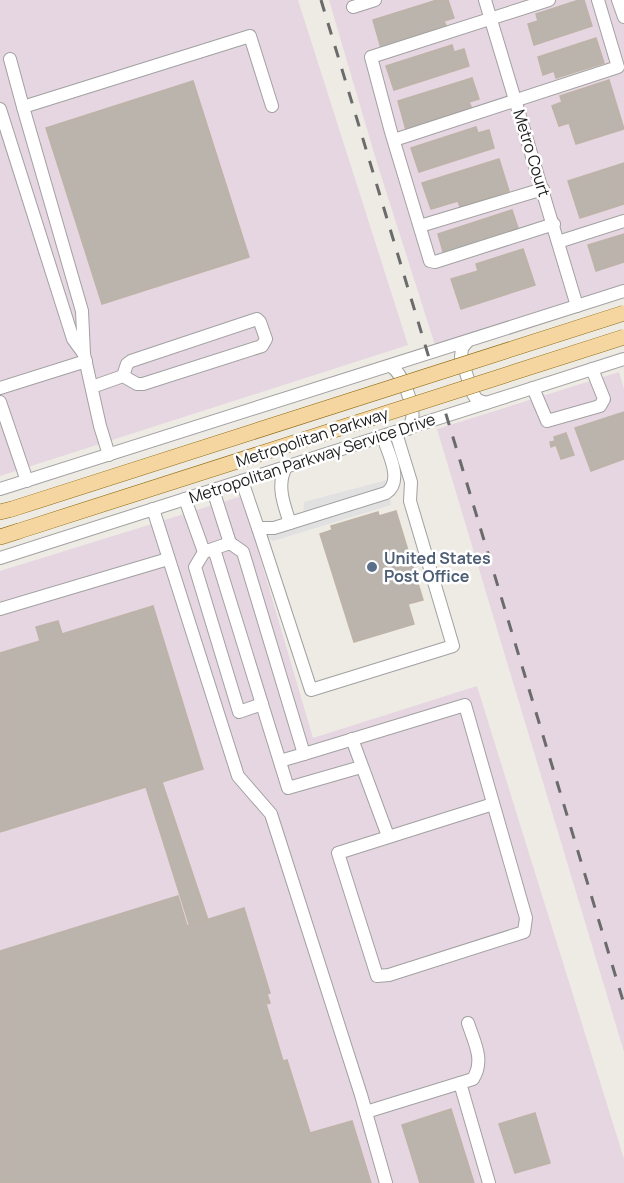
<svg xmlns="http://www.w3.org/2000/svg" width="624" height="1183" font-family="Manrope,sans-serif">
<rect width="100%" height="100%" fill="#eeebe4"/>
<!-- industrial -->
<g fill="#e6d6e2">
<polygon points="0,0 298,0 408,345 0,476"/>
<polygon points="329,0 624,0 624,285 435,345 377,163"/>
<polygon points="619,372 624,389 624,1052 437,429"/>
<polygon points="242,496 313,738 477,686 624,1159 624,1183 0,1183 0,571"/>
</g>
<!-- parking -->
<polygon fill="#e1e1e1" points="387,480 391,505 273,541 265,536 266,527 303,516 304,502"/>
<!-- building -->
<g fill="#bab4ad" stroke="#beb3a7" stroke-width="1.5">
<polygon points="437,0 448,0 454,18 444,21 447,28 381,48 373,20"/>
<polygon points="579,0 584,0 592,26 534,45 528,24 538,21 536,14"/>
<polygon points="596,38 604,63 556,78 554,71 543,75 538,57"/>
<polygon points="452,45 454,52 464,49 469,66 394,90 386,66"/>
<polygon points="472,78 479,99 469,102 472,109 406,130 398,101"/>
<polygon points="609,80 624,129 576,144 569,123 559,126 552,106 562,102 560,96"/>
<polygon points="193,81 249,257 102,304 46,128"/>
<polygon points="476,127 478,133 489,130 494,148 419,172 411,148"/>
<polygon points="499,159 509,191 460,207 458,201 431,209 422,183"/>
<polygon points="624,163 624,204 580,218 568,181"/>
<polygon points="512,210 519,231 444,255 438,234"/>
<polygon points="624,234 624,262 596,271 588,245"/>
<polygon points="523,249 535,285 461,309 451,279 478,271 476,264"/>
<polygon points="624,412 624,459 591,471 575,428"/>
<polygon points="566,433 574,455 561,459 556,445 551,447 550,442 555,441 554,437"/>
<polygon points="396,511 423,600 408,604 414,624 354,642 320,534 332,530 331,526 378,512 379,516"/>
<polygon points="153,606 203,769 162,782 215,941 196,946 146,787 0,832 0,653 40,641 36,627 58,621 62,634"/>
<polygon points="178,896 187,926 244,908 270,993 267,994 270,1003 266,1004 283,1061 287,1060 310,1133 352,1121 371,1183 0,1183 0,951"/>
<polygon points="451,1109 474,1183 420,1183 402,1125"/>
<polygon points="535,1113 550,1163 515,1173 499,1124"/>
</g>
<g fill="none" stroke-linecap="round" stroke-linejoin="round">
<!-- minor casing -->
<g stroke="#a1a1a1" stroke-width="14">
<g id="minor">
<polyline points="485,0 577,306"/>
<polyline points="549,0 371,57 391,132 430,261 435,262 554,224"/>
<polyline points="618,0 624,17"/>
<polyline points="353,7 375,0"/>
<polyline points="10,59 23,107 250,36 272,106"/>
<polyline points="23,107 82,311 84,354 100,426 109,455"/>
<polyline points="0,109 73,339 84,354"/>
<polyline points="394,140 618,67 598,0"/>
<polyline points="420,226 543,189"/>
<polyline points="558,242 624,221"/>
<polyline points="467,342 462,348 461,357 472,392 477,400 486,403"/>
<path d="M390 366C402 371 415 407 412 420 412 421 408 428 408 429"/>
<polyline points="92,387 123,376 137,384 143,384 262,346 266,339 260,322 257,319 131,361 127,364 123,376"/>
<polyline points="0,388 86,361"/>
<polyline points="533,388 547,421 600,406 604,399 592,369"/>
<polyline points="0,402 27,481"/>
<path d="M286 467C276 485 284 505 290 523"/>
<path d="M242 481 258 528H274L386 493C404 481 388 453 383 437"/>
<polyline points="0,489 624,291"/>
<polyline points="185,499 204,552 230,543 213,490"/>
<polyline points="153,509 238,776 271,814 361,1095 386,1183"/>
<polyline points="258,528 311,690 453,646 410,501 411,482 396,433"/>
<polyline points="230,543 243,552 304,754 465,705 526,918 524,932 389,975 377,976 338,853 493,804"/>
<polyline points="214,549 288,788 361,767"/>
<polyline points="204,552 195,567 239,712 262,704"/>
<polyline points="0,558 624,359"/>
<polyline points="0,609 168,559"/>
<polyline points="352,739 388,836"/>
<polyline points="280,761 304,754"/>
<polyline points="460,1083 489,1183"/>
<path d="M366 1112 473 1079C485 1060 474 1042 468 1023"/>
</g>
</g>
<!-- major casing -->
<g stroke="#8c680a" stroke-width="16">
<g id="major">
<polyline points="0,512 12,509"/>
<polyline points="0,537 19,531"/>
</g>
</g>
<!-- minor -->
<use href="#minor" stroke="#fff" stroke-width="12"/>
<!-- major -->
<use href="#major" stroke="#f5d6a1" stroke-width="15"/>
<!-- rail -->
<polyline stroke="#6b6b6b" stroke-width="3" stroke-dasharray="12 12" stroke-linecap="butt" points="321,0 624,1004"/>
<!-- major-bridge casing -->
<g stroke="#8c680a" stroke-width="16" stroke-linecap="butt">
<g id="major-bridge">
<polyline points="12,509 624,313"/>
<polyline points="19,531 624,337"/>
</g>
</g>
<!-- major-bridge -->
<use href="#major-bridge" stroke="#f5d6a1" stroke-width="15"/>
</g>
<!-- markers -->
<circle fill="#5c6f8a" stroke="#fff" stroke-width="2" cx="372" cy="567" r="6"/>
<g text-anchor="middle" stroke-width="5" stroke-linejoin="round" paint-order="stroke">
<!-- street labels -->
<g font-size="16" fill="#1d1d1d" stroke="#fff">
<text transform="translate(532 153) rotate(73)" y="6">Metro Court</text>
<text transform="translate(312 437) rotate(-18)" y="6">Metropolitan Parkway</text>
<text transform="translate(312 458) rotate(-18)" y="6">Metropolitan Parkway Service Drive</text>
</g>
<!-- service labels -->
<g font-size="16" font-weight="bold" fill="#4e5e75" stroke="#fff" text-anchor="start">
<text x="384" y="564">United States<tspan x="384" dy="18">Post Office</tspan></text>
</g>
</g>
</svg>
